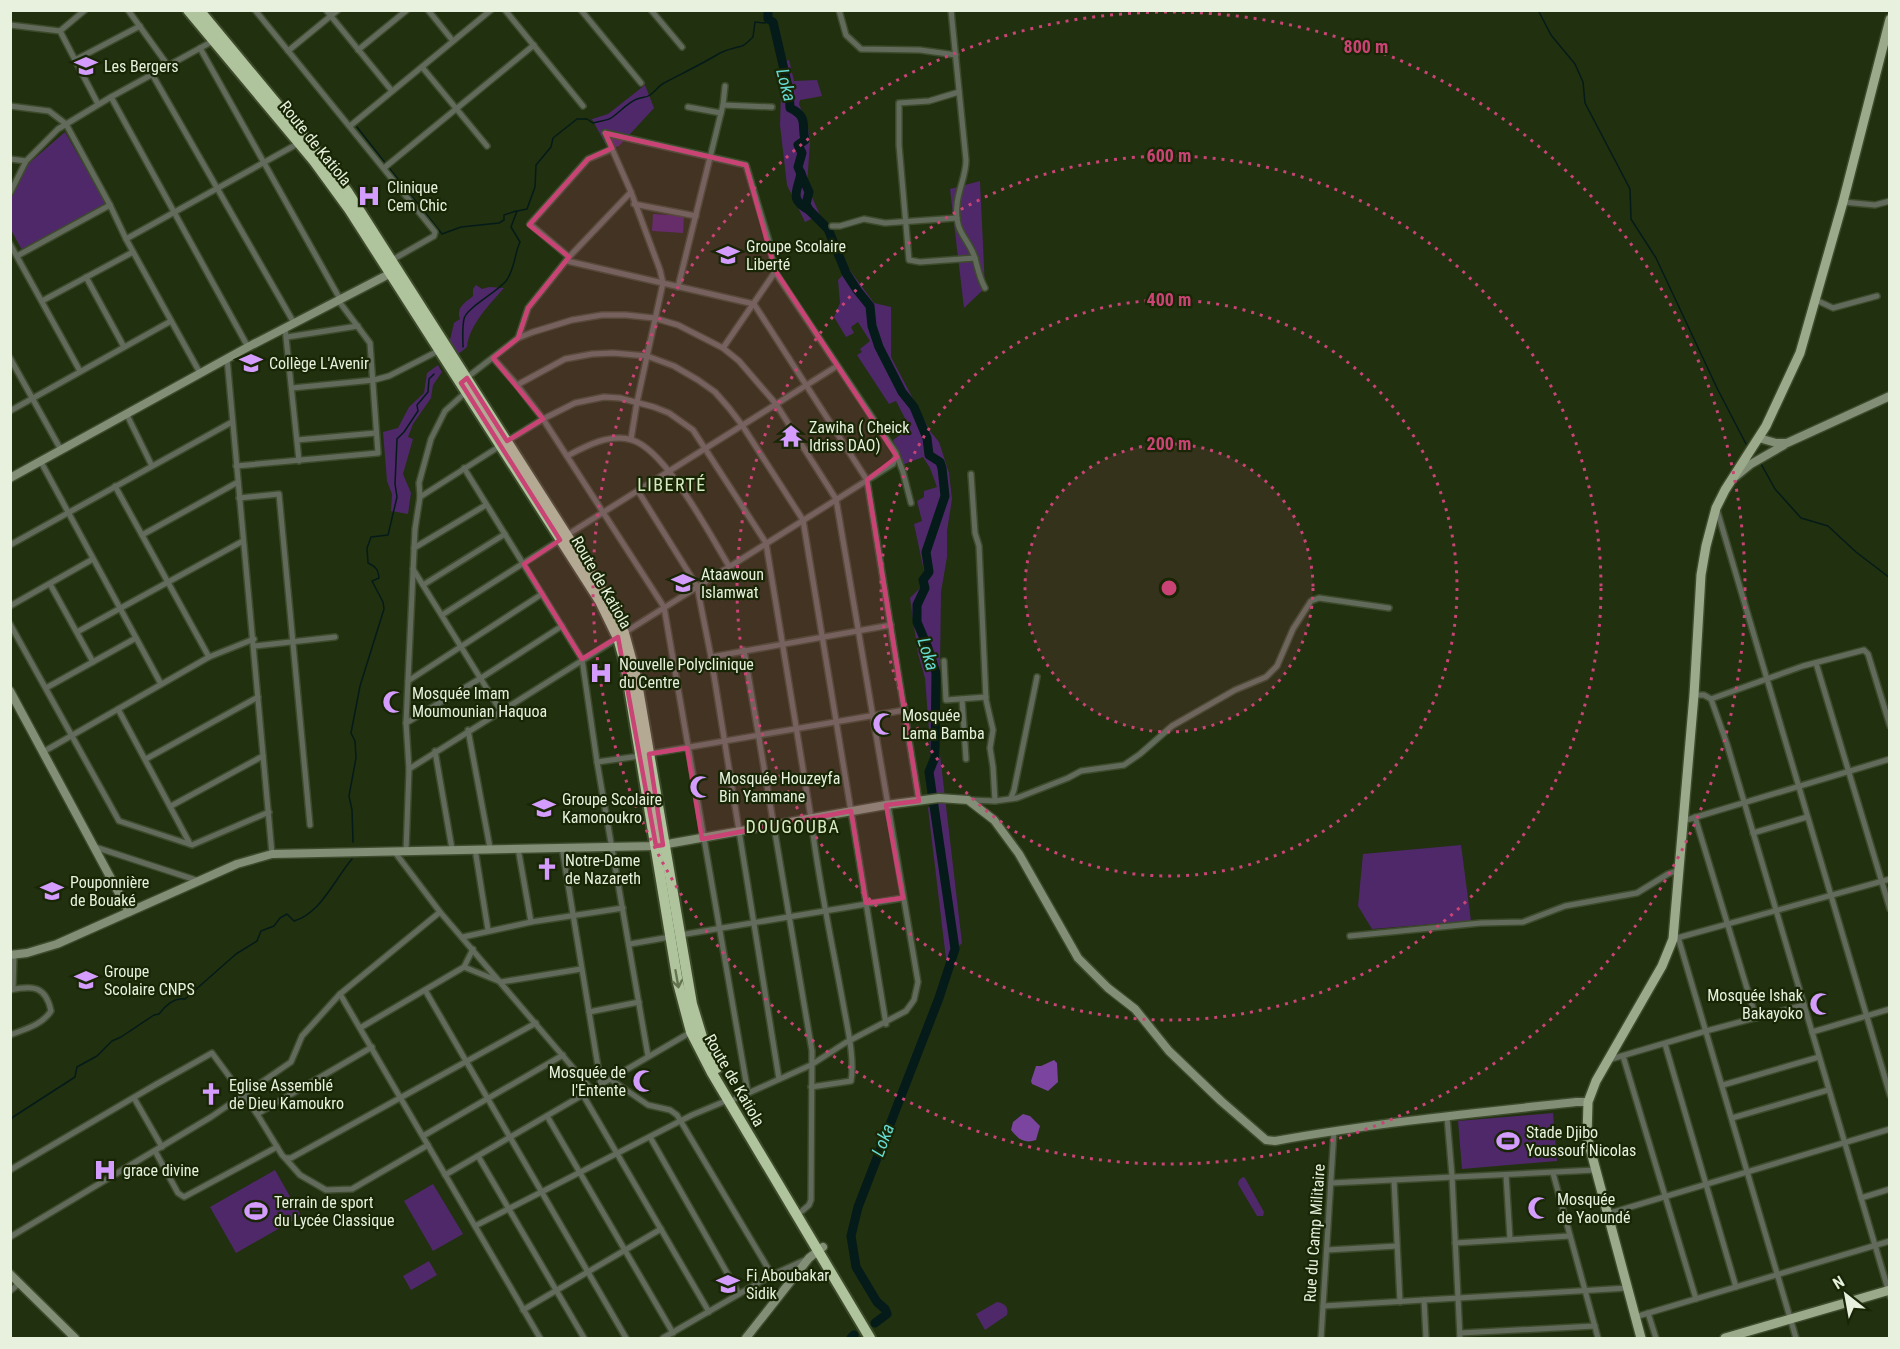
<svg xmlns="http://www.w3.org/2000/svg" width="1900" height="1349" font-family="'Roboto Condensed',sans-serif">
<rect width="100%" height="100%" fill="#21300f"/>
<!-- green -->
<g fill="#4f2869">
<polygon points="789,60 794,81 817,80 822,96 800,100 799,104 808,127 810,141 807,186 820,215 805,222 787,185 780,125 782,62"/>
<polygon points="645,85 654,108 619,146 608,149 592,119 608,114"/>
<polygon points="65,132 106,204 22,250 11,230 10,190 27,165"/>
<polygon points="980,181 985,288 964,308 950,189"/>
<polygon points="653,214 684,216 683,233 652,231"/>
<polygon points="849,269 874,303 891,307 891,357 930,431 939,442 949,473 952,499 947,531 947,557 941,592 939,746 962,943 946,959 928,808 933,802 928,771 931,757 925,678 918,654 910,598 922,586 924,571 914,524 922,521 917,501 924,497 924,491 937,487 930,468 923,457 902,465 893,440 910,428 896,401 889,404 857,355 862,352 860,349 870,341 858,322 851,327 854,333 846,337 834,317 840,303 838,280"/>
<path d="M476 285 482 289 489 287 504 288C490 304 469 325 467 347L456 356 449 344 454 323 460 319C456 307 465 303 473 296V289Z"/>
<polygon points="438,365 442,372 433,385 431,398 413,424 408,437 413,439 403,474 411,493 408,514 391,511 392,494 387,481 383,432 398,428 409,407 424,393 427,373"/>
<polygon points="1461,845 1471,921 1372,929 1358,906 1363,854"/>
<polygon points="1553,1113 1557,1161 1462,1169 1458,1121"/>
<polygon points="275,1170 301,1216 236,1253 210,1207"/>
<polygon points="1243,1177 1245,1178 1264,1212 1263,1216 1257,1216 1238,1184 1239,1180"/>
<polygon points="433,1184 463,1234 433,1251 404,1201"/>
<polygon points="429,1261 437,1275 411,1290 403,1276"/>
<path d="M997 1302C1005 1303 1009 1308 1007 1315L985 1330 976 1314Z"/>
</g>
<!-- forest -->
<g fill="#7a449f">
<polygon points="1054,1060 1057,1063 1058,1082 1048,1091 1032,1084 1031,1081 1036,1066 1041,1066"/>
<path d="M1023 1114 1030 1116 1040 1126 1036 1140C1025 1144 1018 1139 1011 1130L1013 1122Z"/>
</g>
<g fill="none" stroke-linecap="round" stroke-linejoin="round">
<!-- stream -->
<g stroke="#041b19" stroke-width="1.5">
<polyline points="1538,10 1551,35 1575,64 1583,82 1585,103 1630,189 1631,219 1656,258 1717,388 1746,444"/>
<polyline points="357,127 386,164"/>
<polyline points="389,168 442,234 461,227 499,223 504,220 504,215 516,211"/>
<path d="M463 347C463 338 462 328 464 319 466 308 496 293 506 281 515 269 514 255 520 242L511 227 517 211 527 209 535 187 536 165 551 147 553 138 577 119H587L593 123C598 121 607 121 611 118 620 112 627 103 637 99 642 97 646 98 650 95 656 91 658 86 664 83 683 73 702 64 720 53 728 49 734 48 742 46 745 45 750 40 753 37L755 22 765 23 768 19"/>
<polyline points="1760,462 1775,489 1801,518 1828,526 1856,552 1890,578"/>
<path d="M353 842 352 810 349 796 356 758 355 741 351 733 360 686 384 609 383 602 372 581 379 578C378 569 376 567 368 563L367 548 371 537 388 535 397 497 395 484 397 439 404 432 418 411 417 405 428 392 429 379 434 374"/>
<path d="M10 1121 13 1117 75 1077 77 1067 97 1056 112 1041 121 1037 154 1015 159 1014C165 1006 174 997 185 999L236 954 257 941 261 931 274 926 280 918 287 914 294 921C321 913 334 880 352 859"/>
</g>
<!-- river -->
<g stroke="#041b19" stroke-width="9">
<path d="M768 10V19L773 22 789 91 790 108C809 117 801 125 805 140L798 145 802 153 798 167 809 192 806 204 809 210 828 229 846 273 857 290 870 306 872 326 879 347 902 392 914 407 927 438 929 455 940 462 942 468 945 496 926 552 929 572 923 580 925 588 917 605V622L928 648 936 673 935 757 929 772 955 949 939 998 858 1207 851 1236 856 1267 877 1302 885 1309 887 1314 875 1323"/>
<path d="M801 173C798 191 788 199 809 210"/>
<polyline points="851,1338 854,1335"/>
</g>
<!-- street casing -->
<g stroke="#3d4b2c" stroke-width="8">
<g id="street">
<polyline points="128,10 169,67"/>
<polyline points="255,10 435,232 434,236 392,260"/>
<polyline points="326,10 392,91"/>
<polyline points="428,10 453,41"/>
<polyline points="505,10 583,106"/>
<polyline points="581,10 641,83"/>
<polyline points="651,10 682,47"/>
<polyline points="839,10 846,35 861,49 920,50 956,55"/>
<path d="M951 10 966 160C966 176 958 190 957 205 954 233 968 237 975 258 978 269 979 277 985 288"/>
<polyline points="10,25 60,31 98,104"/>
<polyline points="60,31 85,10"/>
<polyline points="200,48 340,299"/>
<polyline points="358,50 407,10"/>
<polyline points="288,51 338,10"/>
<polyline points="75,60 140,26"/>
<polyline points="422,67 487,146"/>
<polyline points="152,74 294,323"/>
<polyline points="959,92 929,101 899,103 899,145 909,260 920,262 975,258"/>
<polyline points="111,97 248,347"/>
<polyline points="723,105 772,107"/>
<polyline points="10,106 49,111 66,124 110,205 126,239 200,373"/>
<polyline points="688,107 721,113"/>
<polyline points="350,126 491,10"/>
<polyline points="605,133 746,165 769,241 775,272 896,453 903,472 911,503"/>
<polyline points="605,133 631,192 660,270 663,283 637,402 631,439"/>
<polyline points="10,159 26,161"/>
<polyline points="384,168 534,45"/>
<polyline points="10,193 26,161 58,129 111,97 213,41"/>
<polyline points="1843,202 1875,205 1890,201"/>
<polyline points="634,204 696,216"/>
<polyline points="832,226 840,226 864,219 885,223 957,218"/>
<polyline points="126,239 299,143"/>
<polyline points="10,244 80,371"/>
<polyline points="17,256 110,205"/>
<polyline points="569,257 530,224 588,159 612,149"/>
<polyline points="567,261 754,304 867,480 919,801"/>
<polyline points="86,277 124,347"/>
<polyline points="678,287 723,105 725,86"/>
<polyline points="1816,300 1833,308 1877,296"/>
<polyline points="42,301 133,252"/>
<polyline points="285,328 299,461"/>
<polyline points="287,337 358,326"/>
<polyline points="518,338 528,308 569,257 631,192"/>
<polyline points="723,348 775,272"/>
<polyline points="10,358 61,450"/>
<polyline points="227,358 272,854"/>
<polyline points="493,358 517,385 543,419 664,607 748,1093"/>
<polyline points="465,379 518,338 533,332 572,320 602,315 626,315 654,318 678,325 723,348 739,361 776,404 836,499 918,982 914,1000 906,1011 845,1043 811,1065 735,1099"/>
<polyline points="517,385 565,359 592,354 613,353 647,356 674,366 698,380 715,392 729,408 742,425 803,520 886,1024"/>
<polyline points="292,388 374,380 389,376 440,350"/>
<polyline points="10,411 171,321"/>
<polyline points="127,415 152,466"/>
<polyline points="297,440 376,433"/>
<path d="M507 441 543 419 575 403 604 397 620 398 654 407 669 413 693 430 766 543 811 818C818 880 832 942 843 1003 847 1026 855 1058 851 1081L811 1087"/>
<path d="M567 456C586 446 610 433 632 440 666 450 710 535 729 566"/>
<polyline points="41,462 161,684"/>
<polyline points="236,466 378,453 370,343 338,300"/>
<polyline points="464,468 582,659 597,762 648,1056"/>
<polyline points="971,474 975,533 979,546 986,700 993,730 990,748 993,767 995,801"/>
<polyline points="115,486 209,657"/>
<polyline points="638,491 697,586 711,657 779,1079"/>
<polyline points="420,497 500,446"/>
<polyline points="239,498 279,494 310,825"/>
<polyline points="1717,510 1890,1095"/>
<polyline points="142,535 238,482"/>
<polyline points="567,535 837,366"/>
<polyline points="10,545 232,422"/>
<polyline points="414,548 486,505"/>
<polyline points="413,569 500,710"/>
<polyline points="50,584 93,662"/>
<polyline points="423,585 505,534"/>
<polyline points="10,606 93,559"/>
<polyline points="442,615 560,540"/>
<polyline points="10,624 119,821 192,845 269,812"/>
<polyline points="77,632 243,541"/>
<polyline points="624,633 893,464 896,457"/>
<polyline points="255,646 335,637"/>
<polyline points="744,650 812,1051 811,1200 809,1205 802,1211"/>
<polyline points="711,657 891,625"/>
<polyline points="944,661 946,700 986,697"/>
<polyline points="1816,663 1890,909"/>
<polyline points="408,681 542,594"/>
<polyline points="46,688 136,638"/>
<polyline points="1694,695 1704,695 1711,699 1803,666 1864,650 1868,654 1890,726"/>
<polyline points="962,699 966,759"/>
<polyline points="1711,699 1727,744 1890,1296"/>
<polyline points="118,709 190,844"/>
<polyline points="406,723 481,678 562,626"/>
<polyline points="468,730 490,848"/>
<polyline points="435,751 452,849"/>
<polyline points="43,752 209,657 254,639"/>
<polyline points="649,754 905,710"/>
<polyline points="146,759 258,697"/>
<polyline points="597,762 640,756"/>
<polyline points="409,769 618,638"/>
<polyline points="1011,798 1014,790 1037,677"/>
<polyline points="970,800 995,801 1017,798 1068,778 1081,771 1124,765 1140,754 1172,726 1235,690 1266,677 1277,666 1293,629 1311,601 1319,598 1389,608"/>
<polyline points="171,806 263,756"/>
<polyline points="1695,817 1756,1018"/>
<polyline points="1683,821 1890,759"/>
<polyline points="1753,833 1807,817"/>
<polyline points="95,847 199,881"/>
<polyline points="562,847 601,1085"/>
<polyline points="518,848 531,922"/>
<polyline points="475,849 488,930"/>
<polyline points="394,851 440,912 592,1090"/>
<polyline points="406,851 409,769 406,723 415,529 420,497 419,483 431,439 445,411 466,392"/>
<polyline points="680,935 903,898"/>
<polyline points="1350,936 1481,923 1523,922 1565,906 1637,893 1668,874 1679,870"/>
<polyline points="463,937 531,922 623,908"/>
<polyline points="1678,937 1796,1338"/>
<polyline points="1677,938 1890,879"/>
<polyline points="630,944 670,937"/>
<polyline points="464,967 501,982 581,969"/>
<polyline points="13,989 14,955"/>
<path d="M10 990C33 985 46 986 51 1011 42 1025 25 1029 10 1035"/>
<polyline points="425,990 626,1338"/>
<polyline points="340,994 540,1338"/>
<polyline points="589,1012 639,1002"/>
<polyline points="360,1028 464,967 473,949"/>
<polyline points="1812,1032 1890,1009"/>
<polyline points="1665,1044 1736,1287"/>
<polyline points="1623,1056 1696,1299"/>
<polyline points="1608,1060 1706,1031 1804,1005"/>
<polyline points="610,1079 648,1105 670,1110 677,1115 772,1275"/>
<polyline points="1723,1085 1819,1057"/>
<polyline points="583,1095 709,1312"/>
<polyline points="134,1098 162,1147"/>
<polyline points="257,1114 372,1047"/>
<polyline points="547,1116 673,1333"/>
<polyline points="1447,1117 1452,1176 1460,1338"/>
<polyline points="1732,1118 1828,1090"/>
<polyline points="423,1136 563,1055"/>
<polyline points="650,1137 739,1294"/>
<polyline points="155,1151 178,1193 184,1197 277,1147"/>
<polyline points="478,1156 584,1338"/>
<polyline points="285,1158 300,1175 326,1190 352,1189 428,1145"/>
<polyline points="10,1170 155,1085 212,1053 257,1114 282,1155 285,1158 291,1158 536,1023"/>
<polyline points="1553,1173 1598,1338"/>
<polyline points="445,1175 691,1032"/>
<polyline points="1506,1175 1510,1239"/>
<polyline points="1394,1180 1400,1302"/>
<polyline points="1331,1183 1596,1170"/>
<polyline points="1861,1198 1890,1189"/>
<polyline points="1607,1214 1890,1129"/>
<polyline points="475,1226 692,1115 728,1100"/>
<polyline points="10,1237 211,1117 291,1062 302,1036 340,994 440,912"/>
<polyline points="1455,1243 1570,1236"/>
<polyline points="1327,1250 1397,1246"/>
<polyline points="10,1291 20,1283"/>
<polyline points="1424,1300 1426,1338"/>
<polyline points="1323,1306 1628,1288"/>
<polyline points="523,1310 661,1229"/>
<polyline points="1648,1313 1656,1338"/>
<polyline points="1635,1317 1890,1241"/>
<polyline points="1460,1333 1595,1326"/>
<polyline points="663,1338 772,1275 805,1260"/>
<polyline points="1321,1338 1334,1131"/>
</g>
</g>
<!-- secondary casing -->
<g stroke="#3d4b2c" stroke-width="11">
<g id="secondary">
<polyline points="1759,438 1776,443 1787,443 1890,396"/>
<polyline points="1735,477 1751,464 1784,445"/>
<polyline points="10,478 248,347 395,271"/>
<polyline points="10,691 129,912"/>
<path d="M10 955 27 953 57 944 237 864 272 854 656 846 886 805 939 798 968 800 994 820 1019 854 1078 958 1108 988 1135 1009 1169 1051 1221 1101 1266 1140 1275 1141C1374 1123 1475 1113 1576 1102H1588"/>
<polyline points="10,1274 75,1338"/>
<polyline points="746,1338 809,1258 823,1247"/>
</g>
</g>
<!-- primary casing -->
<g stroke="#3d4b2c" stroke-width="12">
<g id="primary">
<polyline points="1641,1338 1587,1137 1588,1102 1596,1081 1662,966 1673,939 1694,695 1701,575 1706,546 1716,508 1725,490 1766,426 1800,353 1843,202 1890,19"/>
<polyline points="1725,1338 1890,1290"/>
</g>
</g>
<!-- highway casing -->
<g stroke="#3d4b2c" stroke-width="14">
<g id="highway">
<polyline points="188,10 314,161 349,209 600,601 618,638 625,663 678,983 691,1032 712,1073 870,1338"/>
<polyline points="199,10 320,156 347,191 606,597 624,633 636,677 692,1004 702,1037 717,1068"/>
</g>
</g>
<!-- street -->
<use href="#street" stroke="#626a5b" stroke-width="5"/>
<!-- secondary -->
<use href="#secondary" stroke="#828e75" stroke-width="8"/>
<!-- primary -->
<use href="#primary" stroke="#9aaa8a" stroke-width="9"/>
<!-- highway -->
<use href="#highway" stroke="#afc39c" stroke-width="10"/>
</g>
<!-- one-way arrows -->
<defs><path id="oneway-shaft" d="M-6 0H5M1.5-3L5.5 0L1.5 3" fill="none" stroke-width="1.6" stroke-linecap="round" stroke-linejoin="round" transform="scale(1.5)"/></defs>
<use stroke="#647450" href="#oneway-shaft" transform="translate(677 979) rotate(80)"/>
<!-- marked area -->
<path fill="#c94375" fill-opacity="0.2" stroke="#c94375" stroke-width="4.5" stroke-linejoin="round" d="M605 133 746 165 775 270 897 457 867 480 919 801 886 805 903 898 866 903 851 811 702 839 687 748 649 754 663 845 656 846 618 637 582 659 524 564 560 540 461 383 467 378 507 441 543 419 493 358 518 338 528 308 569 257 529 225 588 159 612 148Z"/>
<!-- distance rings -->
<circle cx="1169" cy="588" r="144" fill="#c94375" fill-opacity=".12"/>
<g fill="none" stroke="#c94375" stroke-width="3" stroke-dasharray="3 6">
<circle cx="1169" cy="588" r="144"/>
<circle cx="1169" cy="588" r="288"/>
<circle cx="1169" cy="588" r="432"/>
<circle cx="1169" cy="588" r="576"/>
</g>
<!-- icons -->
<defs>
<g id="school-bare" transform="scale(1.8)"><path d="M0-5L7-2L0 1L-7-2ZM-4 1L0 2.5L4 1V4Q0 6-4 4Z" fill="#d39cfd" stroke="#182605" stroke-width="2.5" paint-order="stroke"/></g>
<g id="hospital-bare" transform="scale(1.8)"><path d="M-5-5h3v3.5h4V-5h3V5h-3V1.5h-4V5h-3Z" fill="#d39cfd" stroke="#182605" stroke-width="2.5" paint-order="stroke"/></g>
<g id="temple-bare" transform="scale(1.8)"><path d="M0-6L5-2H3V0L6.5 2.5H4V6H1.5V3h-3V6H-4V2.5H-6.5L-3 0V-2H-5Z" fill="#d39cfd" stroke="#182605" stroke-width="2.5" paint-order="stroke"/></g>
<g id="mosque-bare" transform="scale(1.8)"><path d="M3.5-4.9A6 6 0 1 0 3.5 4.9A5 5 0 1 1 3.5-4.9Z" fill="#d39cfd" stroke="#182605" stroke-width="2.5" paint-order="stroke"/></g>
<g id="church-bare" transform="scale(1.8)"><path d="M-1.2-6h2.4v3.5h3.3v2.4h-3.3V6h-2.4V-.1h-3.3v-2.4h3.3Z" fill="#d39cfd" stroke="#182605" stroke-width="2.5" paint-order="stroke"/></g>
<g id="stadium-bare" transform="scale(1.8)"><path d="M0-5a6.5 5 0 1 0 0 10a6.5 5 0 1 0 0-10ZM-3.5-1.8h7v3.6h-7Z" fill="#d39cfd" stroke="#182605" stroke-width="2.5" paint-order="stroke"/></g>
</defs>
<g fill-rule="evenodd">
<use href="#school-bare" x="86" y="66"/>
<use href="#hospital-bare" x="369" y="196"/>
<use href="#school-bare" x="728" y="255"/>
<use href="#school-bare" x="251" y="363"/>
<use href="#temple-bare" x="791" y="436"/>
<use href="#school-bare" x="683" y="583"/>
<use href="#hospital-bare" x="601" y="673"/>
<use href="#mosque-bare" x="394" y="702"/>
<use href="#mosque-bare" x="884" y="724"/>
<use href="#mosque-bare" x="701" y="787"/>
<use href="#school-bare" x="544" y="808"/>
<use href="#church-bare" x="547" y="869"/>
<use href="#school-bare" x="52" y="891"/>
<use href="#school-bare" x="86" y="980"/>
<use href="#mosque-bare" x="1821" y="1004"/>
<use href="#mosque-bare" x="644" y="1081"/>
<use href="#church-bare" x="211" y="1094"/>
<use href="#stadium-bare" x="1508" y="1141"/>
<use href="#hospital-bare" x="105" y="1170"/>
<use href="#mosque-bare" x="1539" y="1208"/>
<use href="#stadium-bare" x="256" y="1211"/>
<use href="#school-bare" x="728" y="1284"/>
</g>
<g text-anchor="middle" stroke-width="4.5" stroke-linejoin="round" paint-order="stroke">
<!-- poi labels -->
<g font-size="16" fill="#e7f1dd" stroke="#182605" text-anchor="start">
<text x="104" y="72">Les Bergers</text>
<text x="387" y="193">Clinique<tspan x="387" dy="18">Cem Chic</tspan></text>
<text x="746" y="252">Groupe Scolaire<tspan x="746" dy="18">Liberté</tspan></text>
<text x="269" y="369">Collège L'Avenir</text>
<text x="809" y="433">Zawiha ( Cheick<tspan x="809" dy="18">Idriss DAO)</tspan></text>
<text x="701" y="580">Ataawoun<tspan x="701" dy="18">Islamwat</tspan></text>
<text x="619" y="670">Nouvelle Polyclinique<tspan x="619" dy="18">du Centre</tspan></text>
<text x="412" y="699">Mosquée Imam<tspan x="412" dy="18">Moumounian Haquoa</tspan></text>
<text x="902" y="721">Mosquée<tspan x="902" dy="18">Lama Bamba</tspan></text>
<text x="719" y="784">Mosquée Houzeyfa<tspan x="719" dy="18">Bin Yammane</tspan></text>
<text x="562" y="805">Groupe Scolaire<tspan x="562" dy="18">Kamonoukro</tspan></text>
<text x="565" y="866">Notre-Dame<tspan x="565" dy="18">de Nazareth</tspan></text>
<text x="70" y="888">Pouponnière<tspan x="70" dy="18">de Bouaké</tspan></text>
<text x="104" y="977">Groupe<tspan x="104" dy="18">Scolaire CNPS</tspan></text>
<text x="1803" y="1001" text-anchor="end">Mosquée Ishak<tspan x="1803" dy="18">Bakayoko</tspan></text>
<text x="626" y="1078" text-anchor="end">Mosquée de<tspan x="626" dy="18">l'Entente</tspan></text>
<text x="229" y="1091">Eglise Assemblé<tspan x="229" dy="18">de Dieu Kamoukro</tspan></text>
<text x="1526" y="1138">Stade Djibo<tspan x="1526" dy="18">Youssouf Nicolas</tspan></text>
<text x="123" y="1176">grace divine</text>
<text x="1557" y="1205">Mosquée<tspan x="1557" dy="18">de Yaoundé</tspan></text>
<text x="274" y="1208">Terrain de sport<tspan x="274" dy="18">du Lycée Classique</tspan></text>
<text x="746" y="1281">Fi Aboubakar<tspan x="746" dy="18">Sidik</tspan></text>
</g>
<!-- street labels -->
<g font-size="16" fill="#e7f1dd" stroke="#182605">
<text transform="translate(316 143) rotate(51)" y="6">Route de Katiola</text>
<text transform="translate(602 582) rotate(60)" y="6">Route de Katiola</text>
<text transform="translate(735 1080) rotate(60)" y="6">Route de Katiola</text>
<text transform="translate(1314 1233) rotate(-86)" y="6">Rue du Camp Militaire</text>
</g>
<!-- water labels -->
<g font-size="18" font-style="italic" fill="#65dad2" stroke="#182605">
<text transform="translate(786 85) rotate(75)" y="6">Loka</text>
<text transform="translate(928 654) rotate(72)" y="6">Loka</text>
<text transform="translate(883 1140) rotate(-69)" y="6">Loka</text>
</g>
<!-- neighbourhood labels -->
<g font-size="18" letter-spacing="1.5" fill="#d6eac2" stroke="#182605">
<text x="672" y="491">LIBERTÉ</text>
<text x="793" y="833">DOUGOUBA</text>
</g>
</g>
<circle cx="1169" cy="588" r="9" fill="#c94375" stroke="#182605" stroke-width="3"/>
<g font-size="18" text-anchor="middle" font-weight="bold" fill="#c94375" stroke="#182605" stroke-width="4.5" stroke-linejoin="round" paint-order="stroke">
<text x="1366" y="53">800 m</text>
<text x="1169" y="162">600 m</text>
<text x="1169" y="306">400 m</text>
<text x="1169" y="450">200 m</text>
</g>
<!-- border -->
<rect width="1900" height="1349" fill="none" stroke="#e7f1dd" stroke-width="24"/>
<!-- north arrow -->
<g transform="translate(1846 1295) rotate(329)" stroke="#182605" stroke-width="4.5" paint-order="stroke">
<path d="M0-4.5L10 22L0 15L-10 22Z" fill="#e7f1dd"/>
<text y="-9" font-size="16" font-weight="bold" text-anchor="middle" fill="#e7f1dd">N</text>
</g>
</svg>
